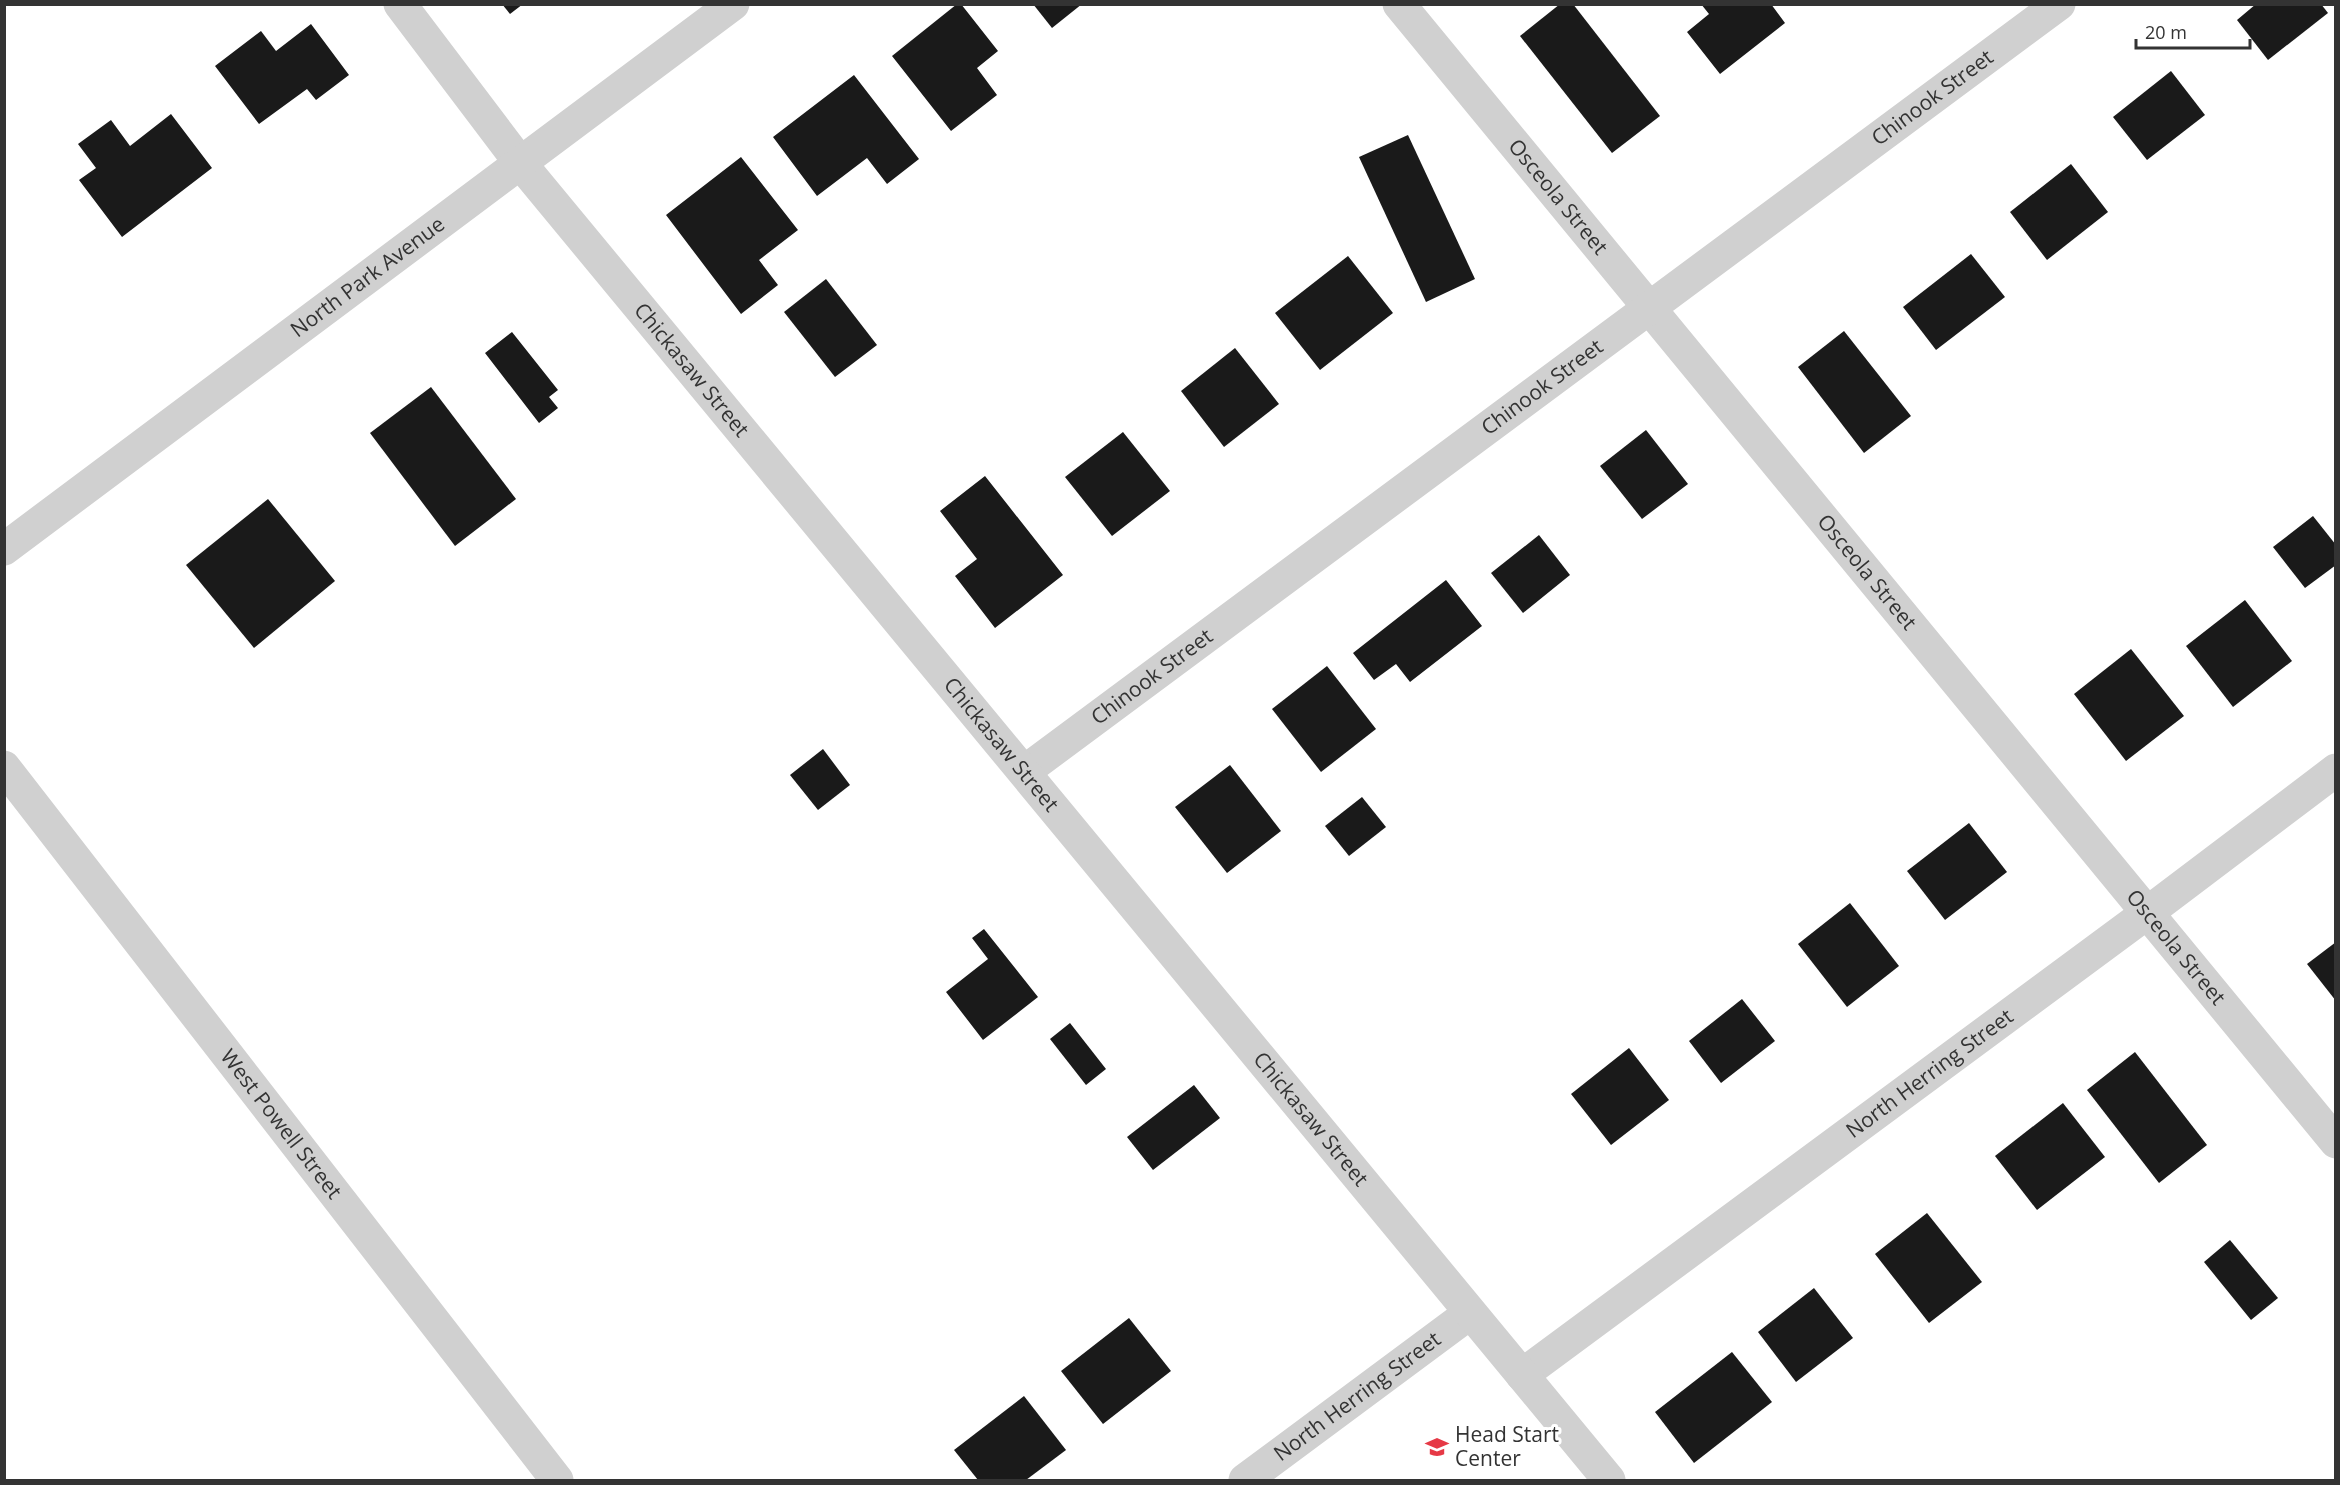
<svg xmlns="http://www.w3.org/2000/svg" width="2340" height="1485" font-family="'Open Sans',sans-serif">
<rect width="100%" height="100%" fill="#fff"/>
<!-- building -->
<g fill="#1a1a1a">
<polygon points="502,4 523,4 510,14"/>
<polygon points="957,4 961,4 998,51 977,68 997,95 951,131 892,56"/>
<polygon points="1033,4 1082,4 1052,28"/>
<polygon points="1560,4 1573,4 1660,116 1612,153 1520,36"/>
<polygon points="1701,4 1771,4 1785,23 1720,74 1687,32 1709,14"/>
<polygon points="2256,4 2321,4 2328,13 2268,60 2237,20"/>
<polygon points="311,24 349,75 316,100 307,89 259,124 215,66 261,31 276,51"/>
<polygon points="2171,71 2205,115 2147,160 2113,117"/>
<polygon points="854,75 919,159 887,184 867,158 817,196 773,137"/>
<polygon points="171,114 212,168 122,237 79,180 96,168 78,144 111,120 130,146"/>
<polygon points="1408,135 1475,279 1426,302 1359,157"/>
<polygon points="741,157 798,230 759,260 778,285 741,314 666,215"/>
<polygon points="2071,164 2108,212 2047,260 2010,212"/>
<polygon points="1971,254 2005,297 1936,350 1903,307"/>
<polygon points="1348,256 1393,313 1320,370 1275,313"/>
<polygon points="826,279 877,345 835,377 784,312"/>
<polygon points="1844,331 1911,416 1864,453 1798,367"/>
<polygon points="512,332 558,390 549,397 558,408 539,423 485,353"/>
<polygon points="1235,348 1279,404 1224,447 1181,391"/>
<polygon points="431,387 516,499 455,546 370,433"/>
<polygon points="1646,430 1688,484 1642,519 1600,466"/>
<polygon points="1123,432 1170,491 1112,536 1065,477"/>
<polygon points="985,476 1063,575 995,628 955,576 977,559 940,511"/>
<polygon points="268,499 335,581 254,648 186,565"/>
<polygon points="2313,516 2336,545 2336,565 2305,588 2273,547"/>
<polygon points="1539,535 1570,575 1523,613 1491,573"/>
<polygon points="1446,580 1482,626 1410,682 1396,664 1374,680 1353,653"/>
<polygon points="2245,600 2292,661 2233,707 2186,646"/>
<polygon points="2131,649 2184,716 2126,761 2074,694"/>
<polygon points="1327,666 1376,729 1321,772 1272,709"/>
<polygon points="823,749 850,785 818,810 790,775"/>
<polygon points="1230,765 1281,831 1227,873 1175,807"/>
<polygon points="1362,797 1386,827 1349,856 1325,826"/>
<polygon points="1969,823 2007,872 1945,920 1907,871"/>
<polygon points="1850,903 1899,966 1847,1007 1798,944"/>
<polygon points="984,929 1038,997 983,1040 946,992 988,959 972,938"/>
<polygon points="2336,942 2336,1001 2307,964"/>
<polygon points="1742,999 1775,1041 1721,1083 1689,1041"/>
<polygon points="1070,1023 1106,1069 1086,1085 1050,1039"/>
<polygon points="1629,1048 1669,1100 1611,1145 1571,1094"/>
<polygon points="2135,1052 2207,1145 2159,1183 2087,1090"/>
<polygon points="1194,1085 1220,1118 1153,1170 1127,1137"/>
<polygon points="2063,1103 2105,1157 2037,1210 1995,1156"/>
<polygon points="1927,1213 1982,1282 1929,1323 1875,1254"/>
<polygon points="2230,1240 2278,1298 2251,1320 2204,1262"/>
<polygon points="1814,1288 1853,1338 1796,1382 1758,1332"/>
<polygon points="1129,1318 1171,1371 1103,1424 1061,1371"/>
<polygon points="1732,1352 1772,1402 1694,1463 1655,1412"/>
<polygon points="1024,1396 1066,1450 1026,1480 978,1480 954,1450"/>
</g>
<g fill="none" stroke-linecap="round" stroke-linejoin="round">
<!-- minor -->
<g stroke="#d0d0d0" stroke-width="33">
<path id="s1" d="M1399 4 2336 1142"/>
<path id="s2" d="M4 767 557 1480"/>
<path id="s3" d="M1025 771 2059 4"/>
<path id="s4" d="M1522 1375 2147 913 2336 770"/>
<path id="s5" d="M1245 1480 1470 1313"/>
</g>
<!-- tertiary -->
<g stroke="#d0d0d0" stroke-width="33">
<path id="s6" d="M400 4 521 164 1609 1480"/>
<path id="s7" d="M4 549 733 4"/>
</g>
</g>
<!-- icons -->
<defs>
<g id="school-bare" transform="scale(1.8)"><path d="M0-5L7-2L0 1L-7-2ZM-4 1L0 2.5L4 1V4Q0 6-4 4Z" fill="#e63946" stroke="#fff" stroke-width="2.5" paint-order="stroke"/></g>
</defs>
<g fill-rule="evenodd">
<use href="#school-bare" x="1437" y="1447"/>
</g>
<g text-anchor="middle" stroke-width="6" stroke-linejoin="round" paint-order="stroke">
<!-- street labels -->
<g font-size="21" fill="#333" stroke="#fff">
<text dy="7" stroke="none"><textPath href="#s3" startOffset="1130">Chinook Street</textPath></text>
<text dy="7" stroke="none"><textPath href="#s1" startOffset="250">Osceola Street</textPath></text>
<text dy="7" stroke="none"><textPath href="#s7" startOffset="454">North Park Avenue</textPath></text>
<text dy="7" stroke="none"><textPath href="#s6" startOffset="468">Chickasaw Street</textPath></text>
<text dy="7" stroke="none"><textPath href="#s3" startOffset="644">Chinook Street</textPath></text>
<text dy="7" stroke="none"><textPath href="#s1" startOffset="736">Osceola Street</textPath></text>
<text dy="7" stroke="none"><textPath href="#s3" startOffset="158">Chinook Street</textPath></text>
<text dy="7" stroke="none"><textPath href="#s6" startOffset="954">Chickasaw Street</textPath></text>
<text dy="7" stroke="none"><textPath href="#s1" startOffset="1222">Osceola Street</textPath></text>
<text dy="7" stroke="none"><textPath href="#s4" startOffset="507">North Herring Street</textPath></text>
<text dy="7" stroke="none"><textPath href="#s6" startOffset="1440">Chickasaw Street</textPath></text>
<text dy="7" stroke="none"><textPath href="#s2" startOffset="452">West Powell Street</textPath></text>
<text dy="7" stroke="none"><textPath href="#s5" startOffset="140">North Herring Street</textPath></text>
</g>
<!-- poi labels -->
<g font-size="21" fill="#333" stroke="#fff" text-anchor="start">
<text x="1455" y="1442">Head Start<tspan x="1455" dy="24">Center</tspan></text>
</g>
</g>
<!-- border -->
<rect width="2340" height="1485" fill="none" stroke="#333333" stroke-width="12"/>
<!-- scale -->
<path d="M2136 39v9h114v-9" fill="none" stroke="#333333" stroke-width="3"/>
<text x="2145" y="39" font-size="18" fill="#333333" stroke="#ffffff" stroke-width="4.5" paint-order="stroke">20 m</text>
</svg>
